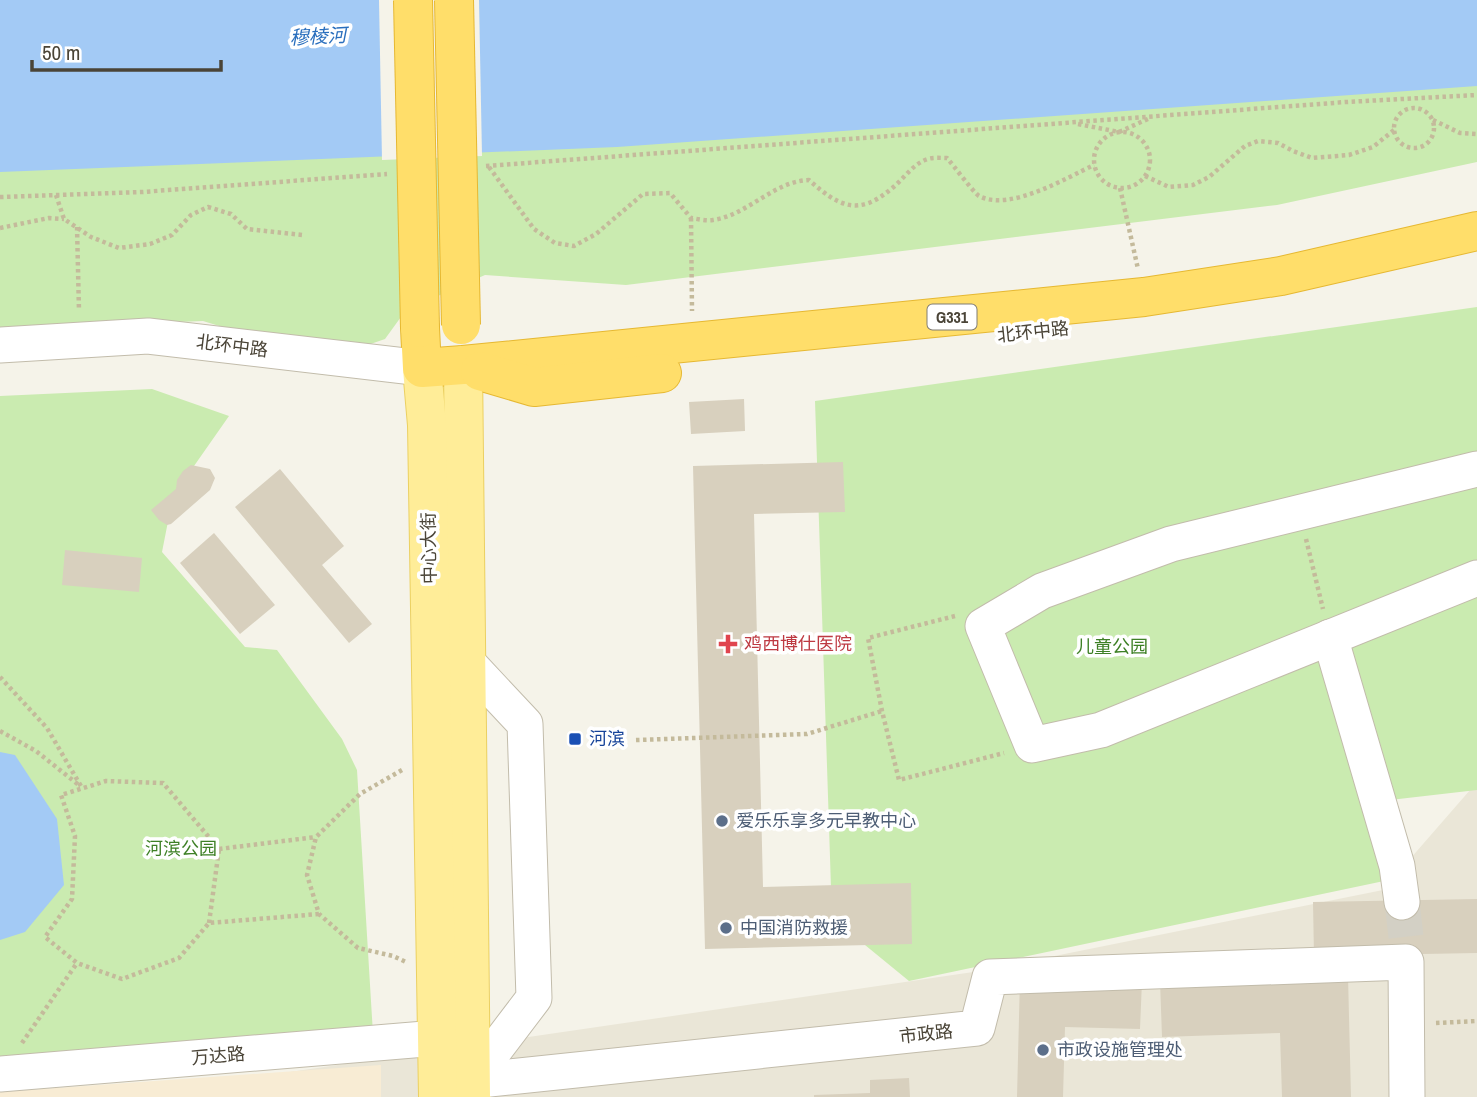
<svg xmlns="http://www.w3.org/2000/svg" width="1477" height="1097" font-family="'Archivo Narrow','Noto Sans SC',sans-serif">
<rect width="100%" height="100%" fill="#f5f3e9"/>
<!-- residential -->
<polygon fill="#eae6d7" points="1477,782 1477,1097 119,1097 980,971 1383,890"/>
<!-- commercial -->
<polygon fill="#f8ecd4" points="381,1065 381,1097 0,1097 0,1092"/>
<!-- green -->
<g fill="#caebb0">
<polygon points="0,0 1477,0 1477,162 1277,205 626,285 485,275 406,310 385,339 327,359 203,321 0,329"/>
<polygon points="1477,307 1477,790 1390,800 1384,881 909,981 832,918 815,401"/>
<polygon points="152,389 229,416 173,496 162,552 245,647 277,650 342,739 357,770 373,1034 190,1072 58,1087 0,1086 0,396"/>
</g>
<!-- water -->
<g fill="#a3caf5">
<polygon points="0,0 1477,0 1477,86 617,147 0,172"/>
<polygon points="0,752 15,755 57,819 64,885 25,932 0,940"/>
</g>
<!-- pier -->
<polygon fill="#f5f3e9" points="379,0 479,0 482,156 382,160"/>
<!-- building -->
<g fill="#d8d0be">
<polygon points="744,399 745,431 691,434 689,402"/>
<polygon points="843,462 845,512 754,514 763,887 911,883 912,944 705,949 693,466"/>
<polygon points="191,465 210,469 215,478 210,490 171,524 167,525 159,520 151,510 176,489 177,480 183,471"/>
<polygon points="280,469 344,546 322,565 372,624 349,643 235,507"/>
<polygon points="214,533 275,605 240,634 180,563"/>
<polygon points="65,550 142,558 139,592 62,585"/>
<polygon points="1477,899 1477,953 1314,956 1313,902"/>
<polygon points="1348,976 1351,1097 1282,1097 1280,1033 1162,1037 1160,981"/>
<polygon points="1020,978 1142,981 1140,1029 1065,1027 1063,1097 1017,1097"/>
<polygon points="909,1078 910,1097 814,1097 814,1095 870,1093 870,1080"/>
</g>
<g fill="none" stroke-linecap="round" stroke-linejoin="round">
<!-- minor-tunnel -->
<polyline stroke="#d3d0c5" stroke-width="35" stroke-dasharray="35 18" stroke-linecap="butt" points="1402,902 1408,954"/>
<!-- minor casing -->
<g stroke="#c2bcab" stroke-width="37">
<g id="minor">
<polyline points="0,345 148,336 422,368"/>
<polyline points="1477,469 1171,544 1042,591 983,626 1032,745 1101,730 1477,578"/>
<polyline points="1330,637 1397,866 1402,902"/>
<polyline points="467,662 525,724 534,998 471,1081"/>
<polyline points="0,1074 437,1038"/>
<polyline points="444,1088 471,1081 977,1028 990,977 1406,962 1407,1097"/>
</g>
</g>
<!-- major casing -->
<g stroke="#ebd062" stroke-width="40">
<g id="major">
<polyline points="463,365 471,1097"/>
<polyline points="422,368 427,425 438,1097"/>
</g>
</g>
<!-- highway casing -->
<g stroke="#e6b832" stroke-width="40">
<g id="highway">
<polyline points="420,328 422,368 463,365 1144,297 1281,276 1477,231"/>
<polyline points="480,371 534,387 662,373"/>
</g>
</g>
<!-- path -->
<g stroke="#c4ba9b" stroke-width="4.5" stroke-dasharray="3.5 3.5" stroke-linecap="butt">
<circle cx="1414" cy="128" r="20"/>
<polyline points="1433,120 1460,133 1477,134"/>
<polyline points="1078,124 1119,132 1150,118"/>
<circle cx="1122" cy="160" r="28"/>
<polyline points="486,166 1346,102 1477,95"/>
<path d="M489 167 534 229 555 243 574 246 596 234 643 194 670 193 691 218C698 219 706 221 713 220 748 215 774 181 809 180 838 206 858 217 891 189 903 180 911 166 925 160 931 157 940 158 947 158 954 166 974 193 979 196 1010 212 1066 178 1094 165"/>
<polyline points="1145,176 1169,187 1193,185 1209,177 1245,146 1258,141 1278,143 1293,151 1312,158 1349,155 1373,147 1394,130"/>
<polyline points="1120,188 1138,269"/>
<polyline points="56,195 64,219 91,237 119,248 150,244 172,235 191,215 208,207 231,214 247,229 303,235"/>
<polyline points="0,197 142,192 387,174"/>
<polyline points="691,218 692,311"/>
<polyline points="77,227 79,311"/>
<polyline points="0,228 49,218 64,219"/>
<polyline points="1306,539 1323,609"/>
<polyline points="955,616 868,638 882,711 899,780 1004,753"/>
<polyline points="0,677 47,728 82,788"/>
<polyline points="0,731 36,751 80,786"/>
<polyline points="636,740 807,734 882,711"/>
<polyline points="402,770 360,794 316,837 307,875 319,914 358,948 393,956 406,962"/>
<polyline points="219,849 316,837"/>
<polyline points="209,923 219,849 163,783 106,781 61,795 75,836 72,899 45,937 77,963 122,979 179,958 209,923 319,914"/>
<polyline points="1436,1023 1477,1021"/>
<polyline points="22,1043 77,963"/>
</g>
<!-- minor -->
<use href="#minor" stroke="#fff" stroke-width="35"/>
<!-- major -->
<use href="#major" stroke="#ffed98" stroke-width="38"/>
<!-- highway -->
<use href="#highway" stroke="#ffde6a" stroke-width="38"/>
<!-- highway-bridge casing -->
<g stroke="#e6b832" stroke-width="40" stroke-linecap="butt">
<g id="highway-bridge">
<polyline points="413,0 420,328"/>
<polyline points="454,0 461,325"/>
</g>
</g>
<!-- highway-bridge -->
<use href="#highway-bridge" stroke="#ffde6a" stroke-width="38"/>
</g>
<!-- markers -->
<path fill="#e0444e" stroke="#fff" stroke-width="2.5" d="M724.5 633.5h7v7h7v7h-7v7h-7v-7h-7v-7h7z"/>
<rect fill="#1a4fb4" stroke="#fff" stroke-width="2.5" x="568" y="732" width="14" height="14" rx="3.5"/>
<g fill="#5c6f8a" stroke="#fff" stroke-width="2.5">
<circle cx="722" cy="821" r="7"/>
<circle cx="726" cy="928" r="7"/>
<circle cx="1043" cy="1050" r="7"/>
</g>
<g text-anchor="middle" stroke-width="7" stroke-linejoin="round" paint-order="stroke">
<!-- shield labels -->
<rect fill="#fff" stroke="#807c73" stroke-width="2" x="927.5" y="304.5" width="49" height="25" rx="5"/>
<g font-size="16" font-weight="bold" fill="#4a4437">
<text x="952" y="323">G331</text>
</g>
<!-- street labels -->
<g font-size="18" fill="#4a4437" stroke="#fff">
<text transform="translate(1033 332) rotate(-6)" y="6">北环中路</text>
<text transform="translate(232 346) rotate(7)" y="6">北环中路</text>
<text transform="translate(429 548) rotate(-91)" y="6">中心大街</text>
<text transform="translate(926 1034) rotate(-6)" y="6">市政路</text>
<text transform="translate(218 1056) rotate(-5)" y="6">万达路</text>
</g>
<!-- health labels -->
<g font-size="18" fill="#be3a42" stroke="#fff" text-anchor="start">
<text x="744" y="650">鸡西博仕医院</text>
</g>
<!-- park labels -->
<g font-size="18" fill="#3e8026" stroke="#fff">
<text x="1112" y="653">儿童公园</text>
<text x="181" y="855">河滨公园</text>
</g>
<!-- transit labels -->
<g font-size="18" fill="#164399" stroke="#fff" text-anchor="start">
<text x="589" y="745">河滨</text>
</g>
<!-- service labels -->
<g font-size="18" fill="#4e5e75" stroke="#fff" text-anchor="start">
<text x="736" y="827">爱乐乐享多元早教中心</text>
<text x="740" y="934">中国消防救援</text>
<text x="1057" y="1056">市政设施管理处</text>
</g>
<!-- water labels -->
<g font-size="19" font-style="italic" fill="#296ebd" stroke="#fff">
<text transform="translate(318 36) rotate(-3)" y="7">穆棱河</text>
</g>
</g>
<!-- scale -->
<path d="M32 60v10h189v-10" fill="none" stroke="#4a4437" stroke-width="3.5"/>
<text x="42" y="60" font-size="21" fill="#4a4437" stroke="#ffffff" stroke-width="5" paint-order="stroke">50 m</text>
</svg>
